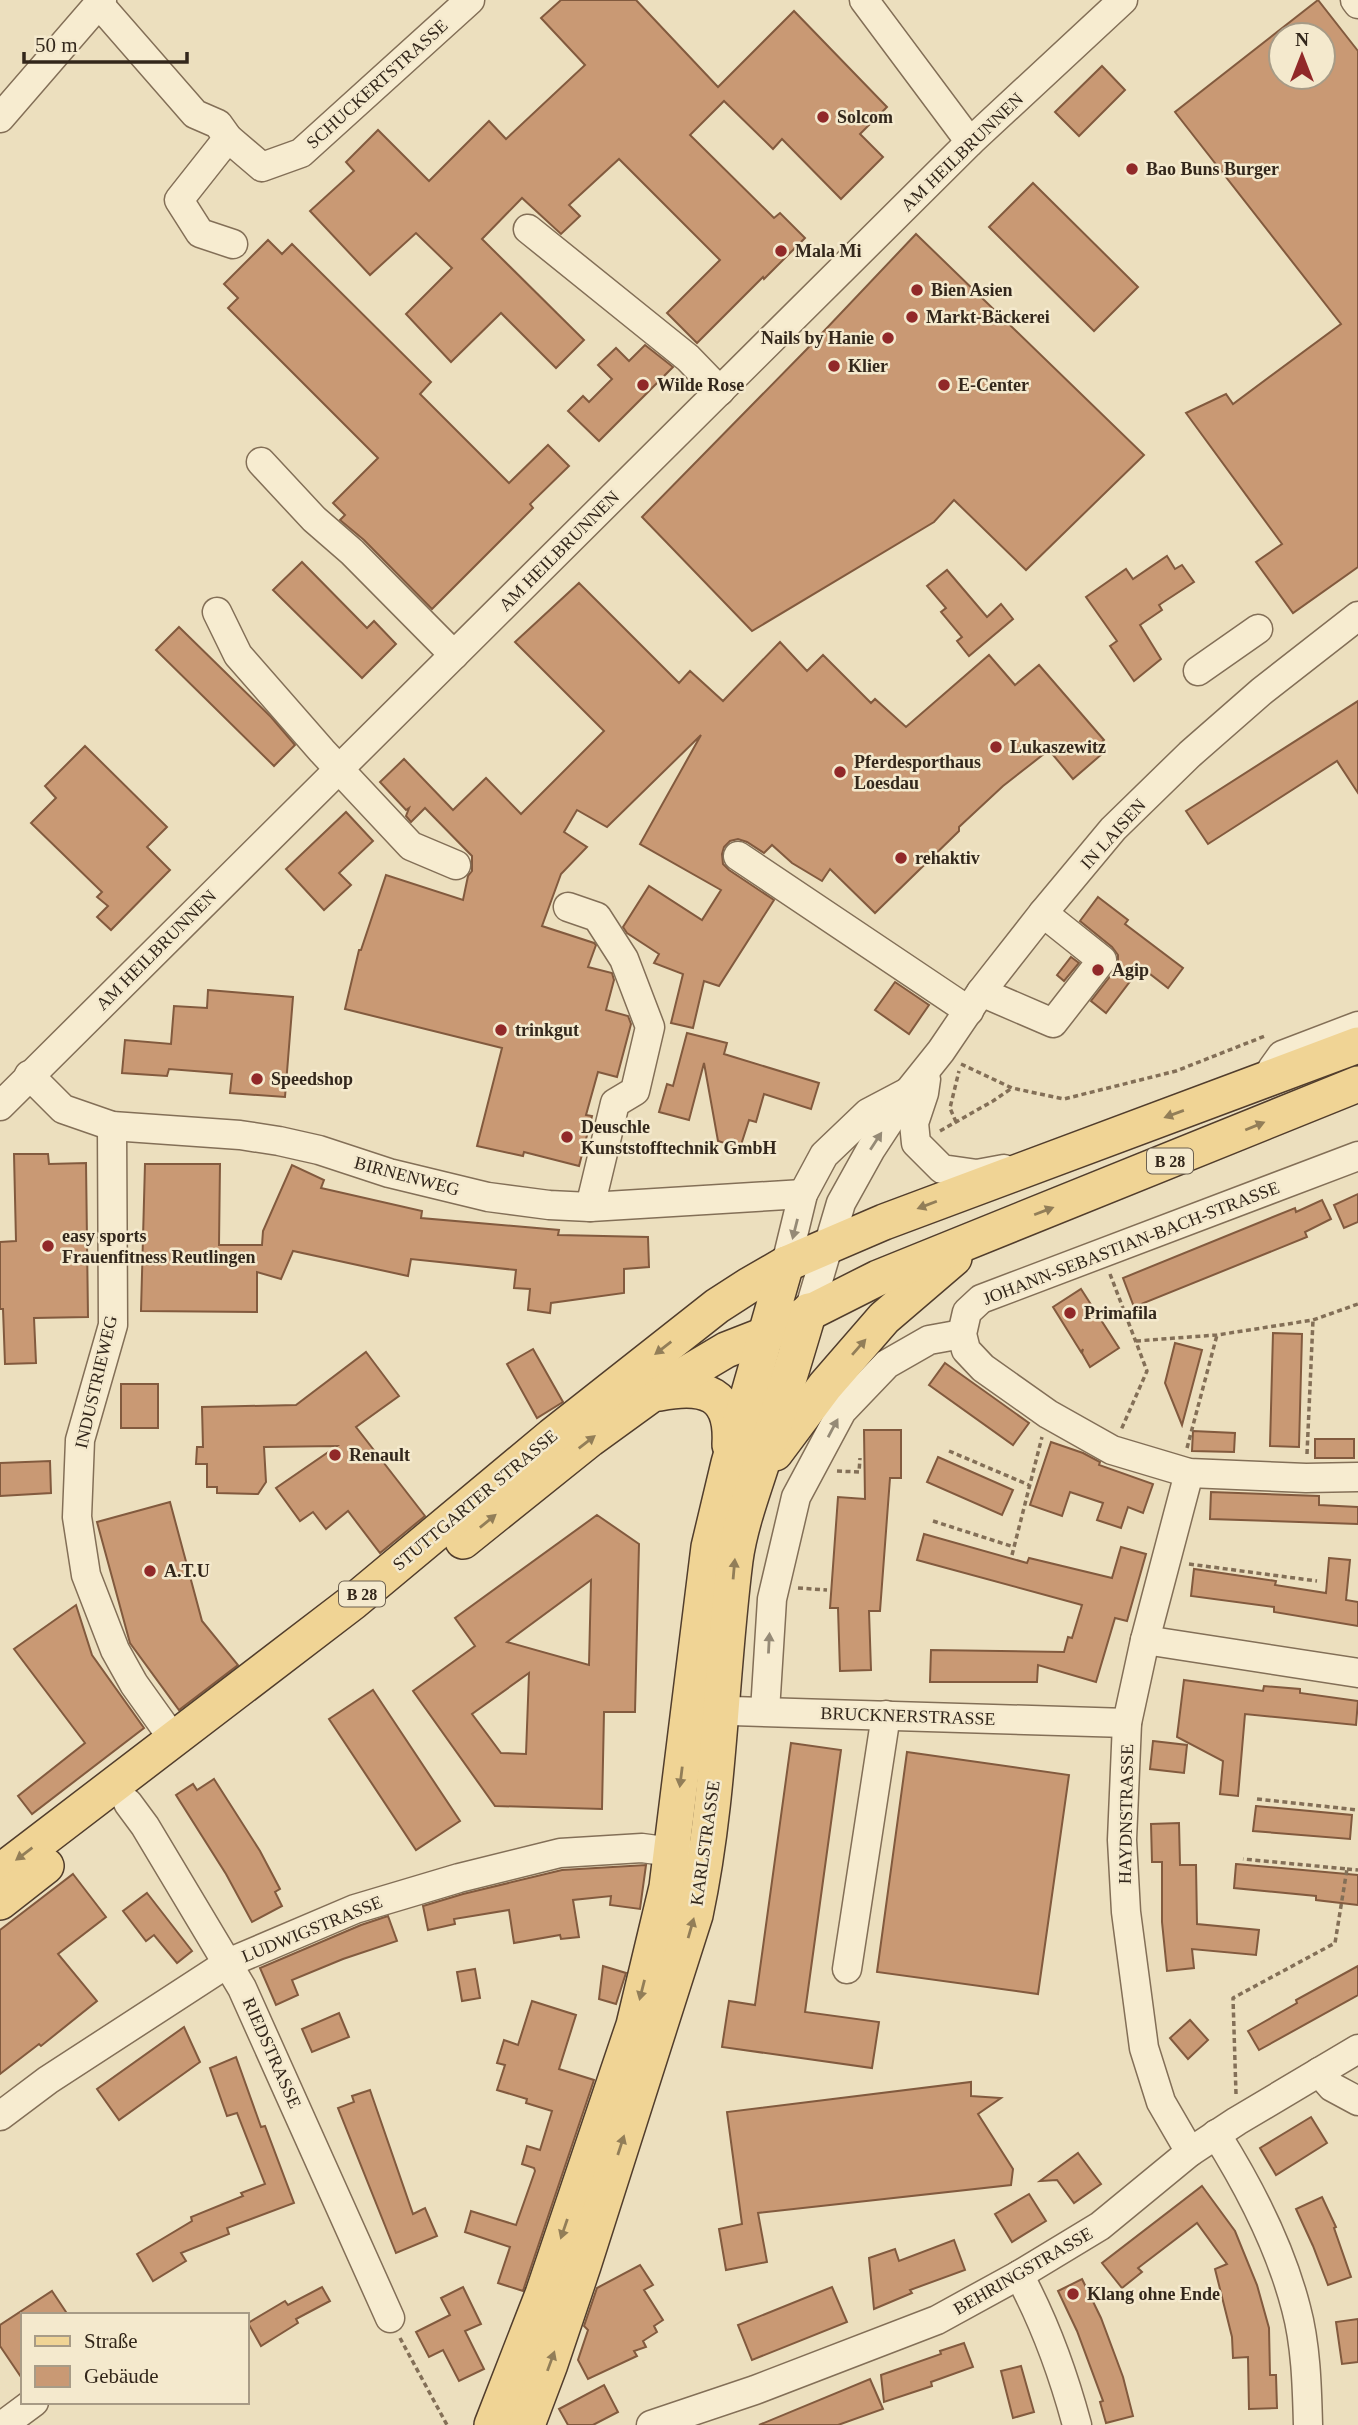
<svg xmlns="http://www.w3.org/2000/svg" width="1358" height="2425" font-family="'Times New Roman',serif">
<rect width="100%" height="100%" fill="#ecdfbe"/>
<!-- building -->
<g fill="#c99974" stroke="#825a3e" stroke-width="2" fill-rule="evenodd">
<polygon points="561,0 636,0 718,87 794,11 887,107 860,134 883,157 841,199 782,139 773,149 724,101 690,135 774,218 780,213 805,238 764,279 763,277 697,343 667,313 720,260 619,159 569,205 580,216 561,234 522,198 482,239 584,340 556,368 501,313 451,362 406,314 452,268 416,233 370,275 310,211 354,171 346,162 378,130 429,181 489,121 506,139 585,65 541,18"/>
<path d="M1318 0 1358 51V567L1293 613 1256 562 1282 544 1186 413 1226 394 1233 404 1341 324 1175 112ZM1281 35H1323V77H1281Z"/>
<polygon points="1102,66 1125,90 1079,136 1055,112"/>
<polygon points="1033,183 1138,287 1094,331 989,227"/>
<polygon points="916,234 1144,455 1026,570 954,500 934,522 752,631 642,517 806,350"/>
<polygon points="268,240 282,254 292,244 431,382 420,394 509,483 548,445 569,466 530,504 533,508 432,609 364,540 340,520 345,515 333,503 378,458 228,308 238,298 224,284"/>
<polygon points="645,345 673,367 599,441 568,411 583,396 589,402 612,379 598,365 616,348 629,361"/>
<polygon points="1167,556 1175,569 1182,565 1194,582 1159,605 1162,610 1140,625 1161,659 1134,681 1110,646 1117,641 1086,597 1126,569 1133,579"/>
<polygon points="302,562 367,628 374,621 396,644 362,678 273,590"/>
<polygon points="947,570 987,617 1001,604 1013,619 969,656 957,641 962,637 941,612 946,608 927,586"/>
<polygon points="579,583 679,683 690,671 723,701 780,642 807,671 823,655 871,703 875,699 906,727 989,655 1015,685 1039,665 1104,740 1096,747 1102,754 1073,779 1049,750 1003,786 959,827 959,831 875,913 830,869 822,881 792,863 772,845 764,853 747,842 738,839 730,841 724,847 722,854 723,864 729,870 774,900 719,986 704,981 693,1028 671,1023 683,974 654,963 659,954 627,933 623,927 649,886 702,920 721,890 640,844 701,735 607,827 577,810 564,832 587,847 561,874 542,926 594,943 596,945 588,967 612,973 614,980 606,1010 628,1016 631,1024 617,1077 598,1072 586,1115 592,1116 579,1166 524,1152 523,1156 477,1146 502,1048 345,1009 359,950 361,950 386,875 463,900 468,876 472,871 472,856 425,808 411,822 406,816 409,808 406,810 380,782 404,759 453,810 486,778 521,814 604,731 515,642"/>
<polygon points="179,627 271,717 295,745 274,766 156,650"/>
<polygon points="1358,701 1358,793 1337,761 1208,844 1186,811"/>
<polygon points="85,746 167,827 147,847 170,870 111,930 97,917 108,906 97,897 102,892 31,823 56,798 45,786"/>
<polygon points="346,812 373,841 339,873 351,885 324,910 286,869"/>
<polygon points="1098,897 1128,920 1125,924 1183,968 1168,988 1141,967 1106,1013 1091,1001 1115,970 1118,963 1118,955 1112,947 1080,921"/>
<polygon points="1071,957 1079,963 1064,981 1057,975"/>
<polygon points="895,982 929,1005 909,1034 875,1010"/>
<polygon points="208,990 293,997 285,1097 230,1093 232,1074 169,1069 167,1076 122,1073 125,1040 171,1044 174,1006 207,1008"/>
<polygon points="687,1033 727,1043 724,1054 819,1083 811,1109 764,1094 756,1122 749,1120 740,1148 718,1141 704,1063 689,1120 659,1112 667,1084 673,1086"/>
<polygon points="14,1154 48,1154 49,1164 86,1163 88,1317 34,1318 36,1363 5,1364 3,1309 0,1309 0,1242 16,1241"/>
<polygon points="145,1164 220,1164 219,1245 262,1245 263,1231 292,1165 324,1180 321,1188 422,1211 421,1218 559,1230 558,1235 648,1237 649,1267 624,1269 624,1293 551,1303 550,1313 528,1310 530,1289 514,1288 516,1270 411,1259 408,1276 293,1251 281,1279 257,1272 257,1312 141,1311"/>
<polygon points="1358,1194 1358,1222 1344,1228 1334,1205"/>
<polygon points="1322,1200 1331,1219 1305,1232 1307,1237 1134,1307 1123,1278 1295,1208 1296,1212"/>
<polygon points="1081,1289 1119,1348 1090,1367 1082,1353 1083,1349 1081,1352 1053,1307"/>
<polygon points="1273,1333 1302,1334 1299,1447 1270,1446"/>
<polygon points="1175,1343 1202,1350 1182,1425 1165,1383"/>
<polygon points="533,1349 563,1402 537,1418 507,1364"/>
<polygon points="366,1352 399,1396 356,1427 425,1516 380,1553 348,1511 326,1529 313,1512 300,1521 276,1488 337,1446 264,1447 266,1482 258,1494 217,1493 217,1487 207,1487 207,1464 196,1464 197,1447 203,1447 202,1407 296,1405"/>
<polygon points="945,1363 1029,1423 1013,1445 929,1385"/>
<rect x="121" y="1384" width="37" height="44"/>
<polygon points="864,1430 901,1430 901,1478 890,1478 880,1611 869,1611 871,1670 840,1671 838,1608 830,1608 838,1497 865,1499"/>
<polygon points="1193,1431 1235,1433 1234,1452 1192,1451"/>
<rect x="1315" y="1439" width="39" height="19"/>
<polygon points="1051,1442 1083,1453 1100,1462 1099,1465 1153,1484 1143,1513 1128,1507 1121,1528 1097,1520 1103,1503 1070,1492 1062,1516 1030,1505"/>
<polygon points="938,1457 1013,1490 1002,1515 927,1482"/>
<polygon points="50,1461 51,1493 0,1496 0,1463"/>
<polygon points="1211,1492 1319,1496 1319,1505 1358,1507 1358,1524 1210,1519"/>
<polygon points="170,1502 202,1621 238,1665 179,1710 130,1643 97,1522"/>
<path d="M597 1515 639 1544 635 1712H604L602 1809 495 1806 413 1691 475 1646 455 1618ZM591 1580 589 1665 507 1642ZM529 1673 526 1754 501 1753 472 1714Z"/>
<polygon points="924,1534 1027,1563 1029,1558 1112,1578 1121,1547 1146,1554 1127,1621 1115,1618 1096,1682 1038,1665 1037,1682 930,1682 931,1650 1064,1652 1068,1637 1072,1638 1082,1605 917,1560"/>
<polygon points="1329,1558 1350,1560 1346,1600 1358,1602 1358,1626 1274,1612 1274,1607 1191,1596 1194,1569 1276,1581 1275,1585 1326,1593"/>
<polygon points="76,1605 92,1655 144,1728 32,1814 18,1796 85,1743 14,1649"/>
<polygon points="1184,1680 1263,1691 1264,1686 1300,1689 1300,1693 1358,1701 1356,1725 1245,1714 1238,1796 1220,1794 1223,1761 1177,1737"/>
<polygon points="373,1690 460,1821 416,1850 329,1719"/>
<polygon points="1153,1741 1187,1745 1184,1773 1150,1769"/>
<polygon points="791,1743 841,1750 805,2012 879,2022 872,2068 722,2047 729,2001 755,2005"/>
<polygon points="907,1752 1069,1775 1038,1994 877,1972"/>
<polygon points="214,1779 260,1851 280,1889 275,1892 282,1906 252,1922 226,1874 176,1795 193,1784 197,1790"/>
<polygon points="1256,1806 1352,1815 1350,1839 1253,1831"/>
<polygon points="1179,1823 1180,1865 1196,1865 1197,1924 1259,1930 1256,1955 1192,1949 1194,1968 1167,1971 1162,1922 1162,1862 1152,1862 1151,1824"/>
<polygon points="1236,1864 1358,1875 1358,1905 1316,1900 1316,1896 1234,1888"/>
<polygon points="646,1865 640,1909 610,1905 611,1896 573,1900 579,1937 561,1939 560,1935 514,1943 509,1910 454,1919 455,1924 428,1930 423,1906 463,1894 562,1870"/>
<polygon points="73,1874 106,1917 58,1954 97,2001 41,2046 39,2044 0,2074 0,1930"/>
<polygon points="147,1893 192,1951 177,1963 154,1935 146,1941 123,1911"/>
<polygon points="388,1916 397,1941 343,1959 292,1980 298,1995 276,2005 260,1968 361,1925"/>
<polygon points="603,1966 626,1973 616,2004 599,1999"/>
<polygon points="1358,1966 1358,1995 1259,2050 1248,2031 1297,2003 1296,2000"/>
<polygon points="475,1969 480,1998 462,2001 457,1972"/>
<polygon points="532,2001 576,2015 559,2069 594,2080 523,2291 498,2283 510,2247 465,2232 471,2211 516,2225 535,2171 534,2168 522,2164 527,2146 540,2150 552,2111 526,2103 527,2099 497,2090 505,2065 497,2063 504,2040 518,2045"/>
<polygon points="339,2013 349,2037 312,2052 302,2029"/>
<polygon points="1190,2020 1208,2040 1188,2059 1170,2038"/>
<polygon points="184,2027 200,2062 119,2120 97,2089"/>
<polygon points="236,2057 261,2127 265,2126 294,2203 227,2228 229,2234 181,2253 186,2261 153,2281 137,2254 192,2221 191,2217 243,2196 241,2193 265,2184 237,2113 227,2116 210,2068"/>
<polygon points="971,2082 971,2096 1001,2098 978,2114 1013,2169 1011,2185 758,2213 767,2262 726,2270 719,2229 742,2224 727,2112"/>
<polygon points="370,2090 413,2214 425,2208 437,2236 396,2253 338,2108 354,2102 352,2096"/>
<polygon points="1311,2117 1327,2143 1276,2175 1260,2148"/>
<polygon points="1078,2153 1101,2184 1074,2203 1057,2180 1040,2181"/>
<polygon points="1202,2186 1235,2231 1257,2285 1269,2328 1270,2375 1276,2375 1277,2408 1249,2409 1248,2357 1233,2358 1232,2337 1215,2269 1227,2264 1197,2223 1138,2268 1142,2272 1122,2288 1102,2263"/>
<polygon points="1029,2194 1046,2221 1012,2242 995,2214"/>
<polygon points="1322,2197 1336,2227 1334,2228 1351,2277 1328,2285 1313,2246 1296,2209"/>
<polygon points="954,2240 965,2270 910,2290 912,2293 874,2309 869,2258 895,2249 899,2261"/>
<polygon points="640,2265 653,2285 644,2290 663,2320 654,2326 657,2332 643,2341 646,2347 634,2351 637,2356 588,2379 578,2360 588,2330 584,2326 597,2288"/>
<polygon points="1082,2279 1101,2318 1123,2377 1133,2416 1106,2423 1100,2402 1103,2401 1077,2331 1058,2291"/>
<polygon points="322,2287 330,2301 296,2319 298,2323 261,2346 248,2323 285,2301 288,2305"/>
<polygon points="463,2287 481,2324 465,2331 484,2369 459,2381 443,2350 429,2357 416,2332 450,2315 441,2298"/>
<polygon points="832,2287 847,2322 752,2360 738,2325"/>
<polygon points="52,2291 68,2315 23,2315 23,2380 0,2346 0,2325"/>
<polygon points="1358,2319 1358,2362 1342,2364 1336,2322"/>
<polygon points="964,2343 973,2367 931,2382 932,2386 884,2402 881,2375 941,2354 940,2351"/>
<polygon points="1021,2366 1034,2412 1013,2418 1001,2371"/>
<polygon points="870,2379 883,2409 838,2425 759,2425"/>
<polygon points="604,2385 618,2412 593,2425 568,2425 559,2409"/>
</g>
<g fill="none" stroke-linecap="round" stroke-linejoin="round">
<!-- minor casing -->
<g stroke="#836f57" stroke-width="31">
<g id="minor">
<polyline points="864,0 970,142"/>
<polyline points="1355,0 1358,4"/>
<polyline points="99,4 195,114 218,124 228,138 262,167 301,153 470,0"/>
<polyline points="0,118 102,0"/>
<polyline points="228,138 179,200 200,233 233,244"/>
<polyline points="528,229 688,358 720,391"/>
<polyline points="261,462 314,519 352,552 454,655"/>
<polyline points="217,612 238,655 322,751 411,846 456,865"/>
<polyline points="1198,671 1258,629"/>
<polyline points="738,856 969,1011"/>
<polyline points="568,907 597,917 624,959 650,1027 635,1091 615,1103 590,1207"/>
<polyline points="981,992 1053,1023 1102,960 1043,913"/>
<polyline points="1272,1069 1282,1055 1358,1026"/>
<polyline points="29,1075 63,1109 112,1126 240,1135 279,1141 319,1150 389,1173 488,1197 549,1205 590,1207 803,1194"/>
<polyline points="926,1079 924,1093 914,1123 916,1143 942,1169 977,1174 1004,1169"/>
<polyline points="0,1106 970,142 1123,0"/>
<polyline points="112,1126 113,1325 80,1440 77,1517 86,1575 115,1650 134,1684 174,1740"/>
<polyline points="1358,1156 981,1299 967,1312 962,1334 966,1350 983,1368 1048,1414 1112,1450 1189,1473 1306,1478 1358,1477"/>
<polyline points="786,1264 803,1194 824,1155 868,1113 906,1093"/>
<polyline points="809,1311 841,1203 871,1149 909,1091 941,1051 981,992 1043,913 1113,829 1190,754 1262,691 1358,616"/>
<polyline points="1189,1473 1145,1640 1127,1723 1122,1840 1126,1912 1144,2048 1161,2102 1190,2152"/>
<polyline points="1145,1640 1358,1673"/>
<polyline points="700,1710 1127,1723"/>
<polyline points="765,1711 772,1599 796,1497 842,1411 887,1364 929,1340 962,1334"/>
<polyline points="128,1803 145,1826 242,1988 390,2318"/>
<polyline points="847,1969 886,1715"/>
<polyline points="1319,2072 1332,2087 1358,2101"/>
<polyline points="0,2116 48,2080 228,1963 355,1909 459,1878 560,1853 642,1848 672,1852 690,1858"/>
<path d="M1216 2134C1250 2188 1280 2246 1296 2308 1306 2345 1307 2387 1308 2425"/>
<path d="M1019 2275C1045 2323 1063 2373 1077 2425"/>
<polyline points="3,2425 34,2402"/>
<polyline points="651,2425 755,2390 937,2320 1019,2275 1100,2226 1190,2152 1237,2121 1358,2049"/>
</g>
</g>
<!-- major casing -->
<g stroke="#513d2c" stroke-width="38">
<g id="major">
<path d="M659 1393C705 1384 733 1393 730 1445"/>
<polyline points="775,1453 825,1386 884,1318 954,1258"/>
<polyline points="463,1541 590,1439 652,1394 726,1350 767,1334 878,1278 1358,1084"/>
<polyline points="0,1872 353,1602 552,1436 717,1306 748,1286 786,1264 884,1222 1358,1045"/>
<polyline points="0,1902 46,1866"/>
<polyline points="492,2425 543,2294 634,2025 667,1887 709,1547 729,1463 786,1264"/>
<path d="M527 2425 550 2364 583 2266 695 1915C720 1798 720 1678 735 1560 740 1524 754 1488 765 1453 781 1406 795 1358 809 1311"/>
</g>
</g>
<!-- path -->
<g stroke="#836f57" stroke-width="3.5" stroke-dasharray="5 3.5" stroke-linecap="butt">
<polyline points="961,1064 1012,1088 1064,1099 1176,1071 1265,1036"/>
<polyline points="956,1122 950,1108 959,1071"/>
<polyline points="940,1131 993,1101 1012,1088"/>
<polyline points="1110,1274 1147,1371 1121,1430"/>
<polyline points="1136,1341 1217,1335 1313,1320 1358,1304"/>
<polyline points="1187,1448 1217,1335"/>
<polyline points="949,1451 1029,1485"/>
<polyline points="1307,1454 1313,1320"/>
<polyline points="837,1471 859,1472 860,1458"/>
<polyline points="933,1521 1014,1547"/>
<polyline points="1012,1555 1042,1437"/>
<polyline points="1189,1564 1317,1581"/>
<polyline points="798,1588 827,1590"/>
<polyline points="1257,1799 1358,1810"/>
<polyline points="1347,1869 1358,1870"/>
<polyline points="1236,2094 1233,1998 1335,1943 1347,1869 1243,1859"/>
<polyline points="400,2338 447,2425"/>
</g>
<!-- minor -->
<use href="#minor" stroke="#f7ecd0" stroke-width="28"/>
<!-- major -->
<use href="#major" stroke="#f0d495" stroke-width="35"/>
</g>
<!-- one-way arrows -->
<defs><path id="oneway-solid" d="M-6-.8H1V-3.2L6.5 0L1 3.2V.8H-6Z" transform="scale(1.75)"/></defs>
<g fill="#927e58">
<use href="#oneway-solid" transform="translate(1174 1114) rotate(160)"/>
<use href="#oneway-solid" transform="translate(1255 1126) rotate(-22)"/>
<use href="#oneway-solid" transform="translate(927 1205) rotate(159)"/>
<use href="#oneway-solid" transform="translate(1044 1211) rotate(-21)"/>
<use href="#oneway-solid" transform="translate(859 1347) rotate(-49)"/>
<use href="#oneway-solid" transform="translate(663 1348) rotate(142)"/>
<use href="#oneway-solid" transform="translate(587 1442) rotate(-38)"/>
<use href="#oneway-solid" transform="translate(488 1521) rotate(-39)"/>
<use href="#oneway-solid" transform="translate(734 1569) rotate(-85)"/>
<use href="#oneway-solid" transform="translate(681 1777) rotate(97)"/>
<use href="#oneway-solid" transform="translate(24 1854) rotate(143)"/>
<use href="#oneway-solid" transform="translate(691 1928) rotate(-74)"/>
<use href="#oneway-solid" transform="translate(642 1990) rotate(104)"/>
<use href="#oneway-solid" transform="translate(621 2145) rotate(-72)"/>
<use href="#oneway-solid" transform="translate(564 2229) rotate(109)"/>
<use href="#oneway-solid" transform="translate(551 2361) rotate(-70)"/>
</g>
<g fill="#958a76">
<use href="#oneway-solid" transform="translate(876 1141) rotate(-57)"/>
<use href="#oneway-solid" transform="translate(795 1229) rotate(104)"/>
<use href="#oneway-solid" transform="translate(833 1428) rotate(-62)"/>
<use href="#oneway-solid" transform="translate(769 1643) rotate(-87)"/>
</g>
<!-- markers -->
<g fill="#912929" stroke="#f4e9cd" stroke-width="2.5">
<circle cx="823" cy="117" r="7"/>
<circle cx="1132" cy="169" r="7"/>
<circle cx="781" cy="251" r="7"/>
<circle cx="917" cy="290" r="7"/>
<circle cx="912" cy="317" r="7"/>
<circle cx="888" cy="338" r="7"/>
<circle cx="834" cy="366" r="7"/>
<circle cx="643" cy="385" r="7"/>
<circle cx="944" cy="385" r="7"/>
<circle cx="996" cy="747" r="7"/>
<circle cx="840" cy="772" r="7"/>
<circle cx="901" cy="858" r="7"/>
<circle cx="1098" cy="970" r="7"/>
<circle cx="501" cy="1030" r="7"/>
<circle cx="257" cy="1079" r="7"/>
<circle cx="567" cy="1137" r="7"/>
<circle cx="48" cy="1246" r="7"/>
<circle cx="1070" cy="1313" r="7"/>
<circle cx="335" cy="1455" r="7"/>
<circle cx="150" cy="1571" r="7"/>
<circle cx="1073" cy="2294" r="7"/>
</g>
<g text-anchor="middle" stroke-width="5" stroke-linejoin="round" paint-order="stroke">
<!-- shield labels -->
<g fill="#f4e9cd" stroke="#6d6150" stroke-width="2">
<rect x="1147" y="1148.5" width="46" height="25" rx="5"/>
<rect x="339" y="1581.5" width="46" height="25" rx="5"/>
</g>
<g font-size="16" font-weight="bold" fill="#33271b">
<text x="1170" y="1167">B 28</text>
<text x="362" y="1600">B 28</text>
</g>
<!-- street labels -->
<g font-size="18" fill="#33271b" stroke="#f4e9cd">
<text transform="translate(377 84) rotate(-42)" y="6">SCHUCKERTSTRASSE</text>
<text transform="translate(962 152) rotate(-44)" y="6">AM HEILBRUNNEN</text>
<text transform="translate(559 551) rotate(-45)" y="6">AM HEILBRUNNEN</text>
<text transform="translate(1113 834) rotate(-48)" y="6">IN LAISEN</text>
<text transform="translate(156 950) rotate(-45)" y="6">AM HEILBRUNNEN</text>
<text transform="translate(407 1176) rotate(15)" y="6">BIRNENWEG</text>
<text transform="translate(1131 1243) rotate(-21)" y="6">JOHANN-SEBASTIAN-BACH-STRASSE</text>
<text transform="translate(96 1382) rotate(-77)" y="6">INDUSTRIEWEG</text>
<text transform="translate(475 1500) rotate(-40)" y="6">STUTTGARTER STRASSE</text>
<text transform="translate(908 1716) rotate(2)" y="6">BRUCKNERSTRASSE</text>
<text transform="translate(1126 1814) rotate(-89)" y="6">HAYDNSTRASSE</text>
<text transform="translate(705 1843) rotate(-82)" y="6">KARLSTRASSE</text>
<text transform="translate(312 1929) rotate(-22)" y="6">LUDWIGSTRASSE</text>
<text transform="translate(272 2053) rotate(66)" y="6">RIEDSTRASSE</text>
<text transform="translate(1023 2271) rotate(-30)" y="6">BEHRINGSTRASSE</text>
</g>
<!-- poi labels -->
<g font-size="18" font-weight="bold" fill="#33271b" stroke="#f4e9cd" text-anchor="start">
<text x="837" y="123">Solcom</text>
<text x="1146" y="175">Bao Buns Burger</text>
<text x="795" y="257">Mala Mi</text>
<text x="931" y="296">Bien Asien</text>
<text x="926" y="323">Markt-Bäckerei</text>
<text x="874" y="344" text-anchor="end">Nails by Hanie</text>
<text x="848" y="372">Klier</text>
<text x="657" y="391">Wilde Rose</text>
<text x="958" y="391">E-Center</text>
<text x="1010" y="753">Lukaszewitz</text>
<text x="854" y="768">Pferdesporthaus<tspan x="854" dy="21">Loesdau</tspan></text>
<text x="915" y="864">rehaktiv</text>
<text x="1112" y="976">Agip</text>
<text x="515" y="1036">trinkgut</text>
<text x="271" y="1085">Speedshop</text>
<text x="581" y="1133">Deuschle<tspan x="581" dy="21">Kunststofftechnik GmbH</tspan></text>
<text x="62" y="1242">easy sports<tspan x="62" dy="21">Frauenfitness Reutlingen</tspan></text>
<text x="1084" y="1319">Primafila</text>
<text x="349" y="1461">Renault</text>
<text x="164" y="1577">A.T.U</text>
<text x="1087" y="2300">Klang ohne Ende</text>
</g>
</g>
<!-- legend -->
<rect x="21" y="2313" width="228" height="91" fill="#f4e9cd" stroke="#a79b86" stroke-width="2"/>
<rect x="35" y="2336" width="35" height="10" fill="#f0d495" stroke="#a79b86" stroke-width="2"/>
<text x="84" y="2348" font-size="21" fill="#33271b">Straße</text>
<rect x="35" y="2366" width="35" height="21" fill="#c99974" stroke="#a79b86" stroke-width="2"/>
<text x="84" y="2383" font-size="21" fill="#33271b">Gebäude</text>
<!-- north arrow -->
<g transform="translate(1302 56)"><circle r="33" fill="#f4e9cd" stroke="#a79b86" stroke-width="2"/>
<path d="M0-5L12 26L0 18L-12 26Z" fill="#912929"/>
<text y="-10" font-size="19" font-weight="bold" text-anchor="middle" fill="#33271b">N</text>
</g>
<!-- scale -->
<path d="M24 52v10h163v-10" fill="none" stroke="#33271b" stroke-width="3.5"/>
<text x="35" y="52" font-size="21" fill="#33271b" stroke="#f4e9cd" stroke-width="5" paint-order="stroke">50 m</text>
</svg>
